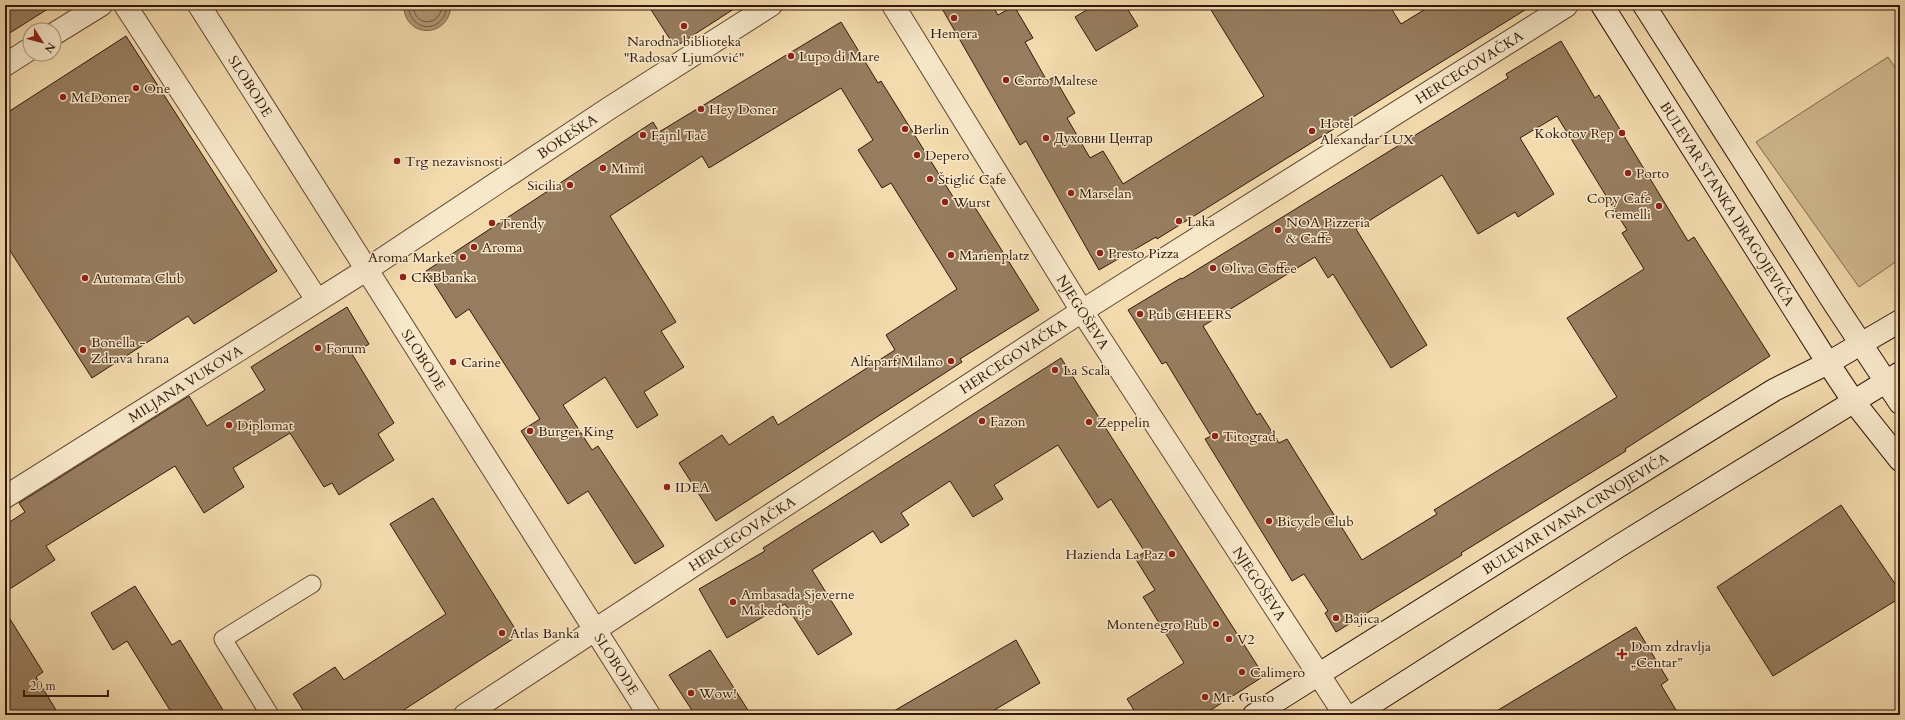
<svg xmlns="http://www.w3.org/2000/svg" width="1905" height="720" font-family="Cardo,serif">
<rect width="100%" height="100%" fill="#f3dbad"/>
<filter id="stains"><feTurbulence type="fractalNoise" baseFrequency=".005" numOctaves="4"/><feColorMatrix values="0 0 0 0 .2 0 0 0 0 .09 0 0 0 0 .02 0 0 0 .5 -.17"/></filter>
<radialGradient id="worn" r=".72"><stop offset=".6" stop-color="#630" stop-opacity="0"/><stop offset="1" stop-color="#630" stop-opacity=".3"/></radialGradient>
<!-- green -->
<polygon fill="#d2ba91" stroke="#82684e" points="1888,57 1900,75 1900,259 1859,287 1756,142"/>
<!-- water -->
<path fill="#b29876" stroke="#7f644b" d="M404 5H451C449 40 403 38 404 5Z"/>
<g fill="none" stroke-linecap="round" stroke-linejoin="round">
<!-- shore -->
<g stroke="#725840" stroke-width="1">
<path d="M408 5C410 34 445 34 447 5"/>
<path d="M413 5C414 28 441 27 442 5"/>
</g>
</g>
<!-- building -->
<g fill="#977d5f" stroke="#33170a" fill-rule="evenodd">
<polygon points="5,5 54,5 5,36"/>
<polygon points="648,5 740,5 675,47"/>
<polygon points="940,5 992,5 998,15 1014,6 1033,38 1025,42 1047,81 1054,77 1075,113 1067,118 1090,158 1103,151 1123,184 1264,96 1208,5 1389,5 1401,24 1432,5 1533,5 1157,239 1156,237 1099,270 1026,141 1020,145"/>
<polygon points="1095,5 1125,5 1138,26 1096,51 1075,17"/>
<polygon points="841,22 878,83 881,81 960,208 971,201 1039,310 960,359 962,362 716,521 679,463 722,435 729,445 773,416 778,425 895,350 886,335 957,289 891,183 882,188 858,150 873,140 841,88 709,168 702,156 610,216 676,322 661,331 684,367 644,392 658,415 637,428 605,377 563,405 592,450 598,446 664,546 635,564 588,491 568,504 521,431 540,419 469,309 456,318 426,271 653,122 659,132"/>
<polygon points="126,36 277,271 194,324 188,316 92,378 5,243 5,114"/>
<path d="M1561 41 1595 98 1599 95 1688 241 1694 237 1770 356 1625 449 1626 451 1461 553 1462 555 1336 632 1325 613 1328 611 1304 574 1292 581 1205 439 1211 436 1166 362 1162 364 1128 310 1181 278 1182 279 1508 78 1506 74ZM1557 116 1627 230 1622 233 1644 269 1567 318 1617 397 1434 510 1437 514 1362 560 1287 439 1279 443 1260 413 1257 415 1203 326 1315 257 1328 278 1333 274 1391 368 1427 345 1356 229 1442 175 1478 234 1515 212 1518 217 1554 194 1520 138Z"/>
<polygon points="347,307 369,344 352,354 394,423 378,434 394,460 339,495 332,483 324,487 290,433 233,468 244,487 204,513 175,466 46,546 55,560 5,592 5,525 25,512 19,503 189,396 207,426 265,390 251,367"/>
<polygon points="1061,358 1264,676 1203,715 1137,715 1127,699 1184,663 1143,597 1155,590 1135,558 1145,552 1111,499 1098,508 1058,445 994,485 1003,499 973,517 950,481 901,513 909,525 881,543 873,531 812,570 852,634 818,655 785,604 727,638 699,589 765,551 763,548"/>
<polygon points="433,498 519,635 396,715 306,715 293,694 335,667 344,680 446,614 390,524"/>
<polygon points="1841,505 1900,591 1900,598 1773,676 1717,587"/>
<polygon points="135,586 172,645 180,640 226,715 173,715 127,641 113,650 91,613"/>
<polygon points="5,611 43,672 36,677 59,715 5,715"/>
<polygon points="1636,627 1668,680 1661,685 1679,715 1490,715"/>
<polygon points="1016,640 1040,683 986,715 887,715"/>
<polygon points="710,650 751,715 695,715 669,675"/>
</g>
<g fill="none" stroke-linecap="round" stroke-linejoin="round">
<!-- lane casing -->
<g stroke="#634833" stroke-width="19">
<polyline id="lane" points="270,715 223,639 312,584"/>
</g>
<!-- street casing -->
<g stroke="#634833" stroke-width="24">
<g id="street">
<polyline points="125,5 317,300"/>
<path id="s1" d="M199 5 649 715"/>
<path id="s2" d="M893 5 1082 311 1345 715"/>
<polyline points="54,34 101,5"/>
<polyline points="5,65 30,49"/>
<path id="s3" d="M5 497 366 270 608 109 771 5"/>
<path id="s4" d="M465 715 1082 311 1566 6"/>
</g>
</g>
<!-- secondary casing -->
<g stroke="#33170a" stroke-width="24">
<g id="secondary">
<path id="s5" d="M1602 5 1828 363 1854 402 1900 460"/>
<polyline points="1644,5 1834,303 1900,403"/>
<path id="s6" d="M1254 715 1601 497 1774 390 1828 363 1900 321"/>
<polyline points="1354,715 1619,546 1900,373"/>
</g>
</g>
<!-- lane -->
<use href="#lane" stroke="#f7e8ca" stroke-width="17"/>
<!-- street -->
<use href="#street" stroke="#f7e8ca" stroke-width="22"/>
<!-- secondary -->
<use href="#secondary" stroke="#f7e8ca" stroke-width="22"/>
</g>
<!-- markers -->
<g fill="#8f2418" stroke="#f7e8ca" stroke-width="1.5">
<circle cx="954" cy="18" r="4"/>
<circle cx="684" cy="26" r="4"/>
<circle cx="791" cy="56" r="4"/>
<circle cx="1006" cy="80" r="4"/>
<circle cx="136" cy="88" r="4"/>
<circle cx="63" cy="97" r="4"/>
<circle cx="701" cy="109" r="4"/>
<circle cx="905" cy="129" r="4"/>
<circle cx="1312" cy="131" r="4"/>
<circle cx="1622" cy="133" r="4"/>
<circle cx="643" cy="135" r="4"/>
<circle cx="1046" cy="138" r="4"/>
<circle cx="917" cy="155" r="4"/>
<circle cx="397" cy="161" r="4"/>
<circle cx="603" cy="168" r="4"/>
<circle cx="1628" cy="173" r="4"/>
<circle cx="930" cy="179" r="4"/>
<circle cx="570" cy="185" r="4"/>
<circle cx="1071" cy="193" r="4"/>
<circle cx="945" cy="202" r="4"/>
<circle cx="1659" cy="206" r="4"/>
<circle cx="1179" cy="221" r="4"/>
<circle cx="492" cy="223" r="4"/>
<circle cx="1278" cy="230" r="4"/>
<circle cx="474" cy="247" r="4"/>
<circle cx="1100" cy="253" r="4"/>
<circle cx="951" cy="255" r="4"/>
<circle cx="463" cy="257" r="4"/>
<circle cx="1213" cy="268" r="4"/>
<circle cx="403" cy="277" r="4"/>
<circle cx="85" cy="278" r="4"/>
<circle cx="1140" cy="314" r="4"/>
<circle cx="318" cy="348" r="4"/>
<circle cx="83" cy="350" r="4"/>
<circle cx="951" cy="361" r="4"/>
<circle cx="453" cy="362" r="4"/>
<circle cx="1055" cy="370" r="4"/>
<circle cx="982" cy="421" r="4"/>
<circle cx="1089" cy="422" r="4"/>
<circle cx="229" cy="425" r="4"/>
<circle cx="530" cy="431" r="4"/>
<circle cx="1215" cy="436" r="4"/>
<circle cx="667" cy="487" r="4"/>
<circle cx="1269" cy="521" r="4"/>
<circle cx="1172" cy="554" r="4"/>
<circle cx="733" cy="602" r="4"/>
<circle cx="1336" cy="618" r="4"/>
<circle cx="1216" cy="624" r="4"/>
<circle cx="502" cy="633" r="4"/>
<circle cx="1229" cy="639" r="4"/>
<path d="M1620 648h4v4h4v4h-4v4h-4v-4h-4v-4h4z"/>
<circle cx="1242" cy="672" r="4"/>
<circle cx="691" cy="693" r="4"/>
<circle cx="1205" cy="697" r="4"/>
</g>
<g text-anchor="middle" stroke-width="3" stroke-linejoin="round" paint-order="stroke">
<!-- poi labels -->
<g font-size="14" fill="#33170a" stroke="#f7e8ca" text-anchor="start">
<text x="954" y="38" text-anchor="middle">Hemera</text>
<text x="684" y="46" text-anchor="middle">Narodna biblioteka<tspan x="684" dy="16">"Radosav Ljumović"</tspan></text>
<text x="799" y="61">Lupo di Mare</text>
<text x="1014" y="85">Corto Maltese</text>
<text x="144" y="93">One</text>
<text x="71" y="102">McDoner</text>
<text x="709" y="114">Hey Doner</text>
<text x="1320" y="128">Hotel<tspan x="1320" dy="16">Alexandar LUX</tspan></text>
<text x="913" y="134">Berlin</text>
<text x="1614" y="138" text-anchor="end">Kokotov Rep</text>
<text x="651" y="140">Fajnl Tač</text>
<text x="1054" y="143">Духовни Центар</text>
<text x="925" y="160">Depero</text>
<text x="405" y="166">Trg nezavisnosti</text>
<text x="611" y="173">Mimi</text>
<text x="1636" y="178">Porto</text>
<text x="938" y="184">Štiglić Cafe</text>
<text x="562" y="190" text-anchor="end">Sicilia</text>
<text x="1079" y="198">Marselan</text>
<text x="1651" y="203" text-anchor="end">Copy Cafe<tspan x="1651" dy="16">Gemelli</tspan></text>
<text x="953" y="207">Wurst</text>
<text x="1187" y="226">Laka</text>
<text x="1286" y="227">NOA Pizzeria<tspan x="1286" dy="16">&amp; Caffe</tspan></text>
<text x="500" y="228">Trendy</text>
<text x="482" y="252">Aroma</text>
<text x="1108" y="258">Presto Pizza</text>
<text x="959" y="260">Marienplatz</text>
<text x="455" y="262" text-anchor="end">Aroma Market</text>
<text x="1221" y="273">Oliva Coffee</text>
<text x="411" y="282">CKBbanka</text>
<text x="93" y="283">Automata Club</text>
<text x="1148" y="319">Pub CHEERS</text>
<text x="91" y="347">Bonella -<tspan x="91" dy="16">Zdrava hrana</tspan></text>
<text x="326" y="353">Forum</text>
<text x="943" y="366" text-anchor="end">Alfaparf Milano</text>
<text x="461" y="367">Carine</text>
<text x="1063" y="375">La Scala</text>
<text x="990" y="426">Fazon</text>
<text x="1097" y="427">Zeppelin</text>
<text x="237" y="430">Diplomat</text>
<text x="538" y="436">Burger King</text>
<text x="1223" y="441">Titograd</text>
<text x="675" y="492">IDEA</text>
<text x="1277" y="526">Bicycle Club</text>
<text x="1164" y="559" text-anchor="end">Hazienda La Paz</text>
<text x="741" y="599">Ambasada Sjeverne<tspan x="741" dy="16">Makedonije</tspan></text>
<text x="1344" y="623">Bajica</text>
<text x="1208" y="629" text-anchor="end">Montenegro Pub</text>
<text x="510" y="638">Atlas Banka</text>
<text x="1237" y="644">V2</text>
<text x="1631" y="651">Dom zdravlja<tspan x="1631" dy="16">„Centar”</tspan></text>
<text x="1250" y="677">Calimero</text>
<text x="699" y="698">Wow!</text>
<text x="1213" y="702">Mr. Gusto</text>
</g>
<!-- street labels -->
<g font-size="14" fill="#33170a" stroke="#f7e8ca">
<text dy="5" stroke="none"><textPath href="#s4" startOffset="1195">HERCEGOVAČKA</textPath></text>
<text dy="5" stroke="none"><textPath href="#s1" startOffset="96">SLOBODE</textPath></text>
<text dy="5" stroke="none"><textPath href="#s3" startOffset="668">BOKEŠKA</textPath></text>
<text dy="5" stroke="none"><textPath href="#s5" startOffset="235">BULEVAR STANKA DRAGOJEVIĆA</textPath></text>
<text dy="5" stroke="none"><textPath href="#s2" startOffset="361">NJEGOŠEVA</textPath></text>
<text dy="5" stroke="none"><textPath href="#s4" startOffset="655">HERCEGOVAČKA</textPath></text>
<text dy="5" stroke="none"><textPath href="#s1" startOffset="420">SLOBODE</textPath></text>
<text dy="5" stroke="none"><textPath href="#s3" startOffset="213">MILJANA VUKOVA</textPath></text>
<text dy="5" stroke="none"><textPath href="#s6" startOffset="379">BULEVAR IVANA CRNOJEVIĆA</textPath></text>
<text dy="5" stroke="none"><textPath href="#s4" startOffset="331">HERCEGOVAČKA</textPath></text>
<text dy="5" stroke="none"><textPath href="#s2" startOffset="685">NJEGOŠEVA</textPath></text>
<text dy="5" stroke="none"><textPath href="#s1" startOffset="780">SLOBODE</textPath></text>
</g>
</g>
<!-- margin -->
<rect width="1905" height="720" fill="none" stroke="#f3dbad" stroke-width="20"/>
<rect x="6" y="6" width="1893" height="708" fill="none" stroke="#33170a" stroke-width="2"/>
<rect x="10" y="10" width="1885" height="700" fill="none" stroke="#33170a"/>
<!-- north arrow -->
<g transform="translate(42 42) rotate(126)"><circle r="19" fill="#f7e8ca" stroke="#a9947d"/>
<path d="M0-3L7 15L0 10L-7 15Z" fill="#8f2418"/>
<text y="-6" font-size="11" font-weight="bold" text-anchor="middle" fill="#33170a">N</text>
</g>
<!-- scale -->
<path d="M24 690v6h84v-6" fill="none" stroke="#33170a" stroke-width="2"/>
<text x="30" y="690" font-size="12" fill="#33170a" stroke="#f7e8ca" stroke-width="3" paint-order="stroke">20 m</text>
<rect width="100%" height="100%" filter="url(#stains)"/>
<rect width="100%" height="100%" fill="url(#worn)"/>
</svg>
